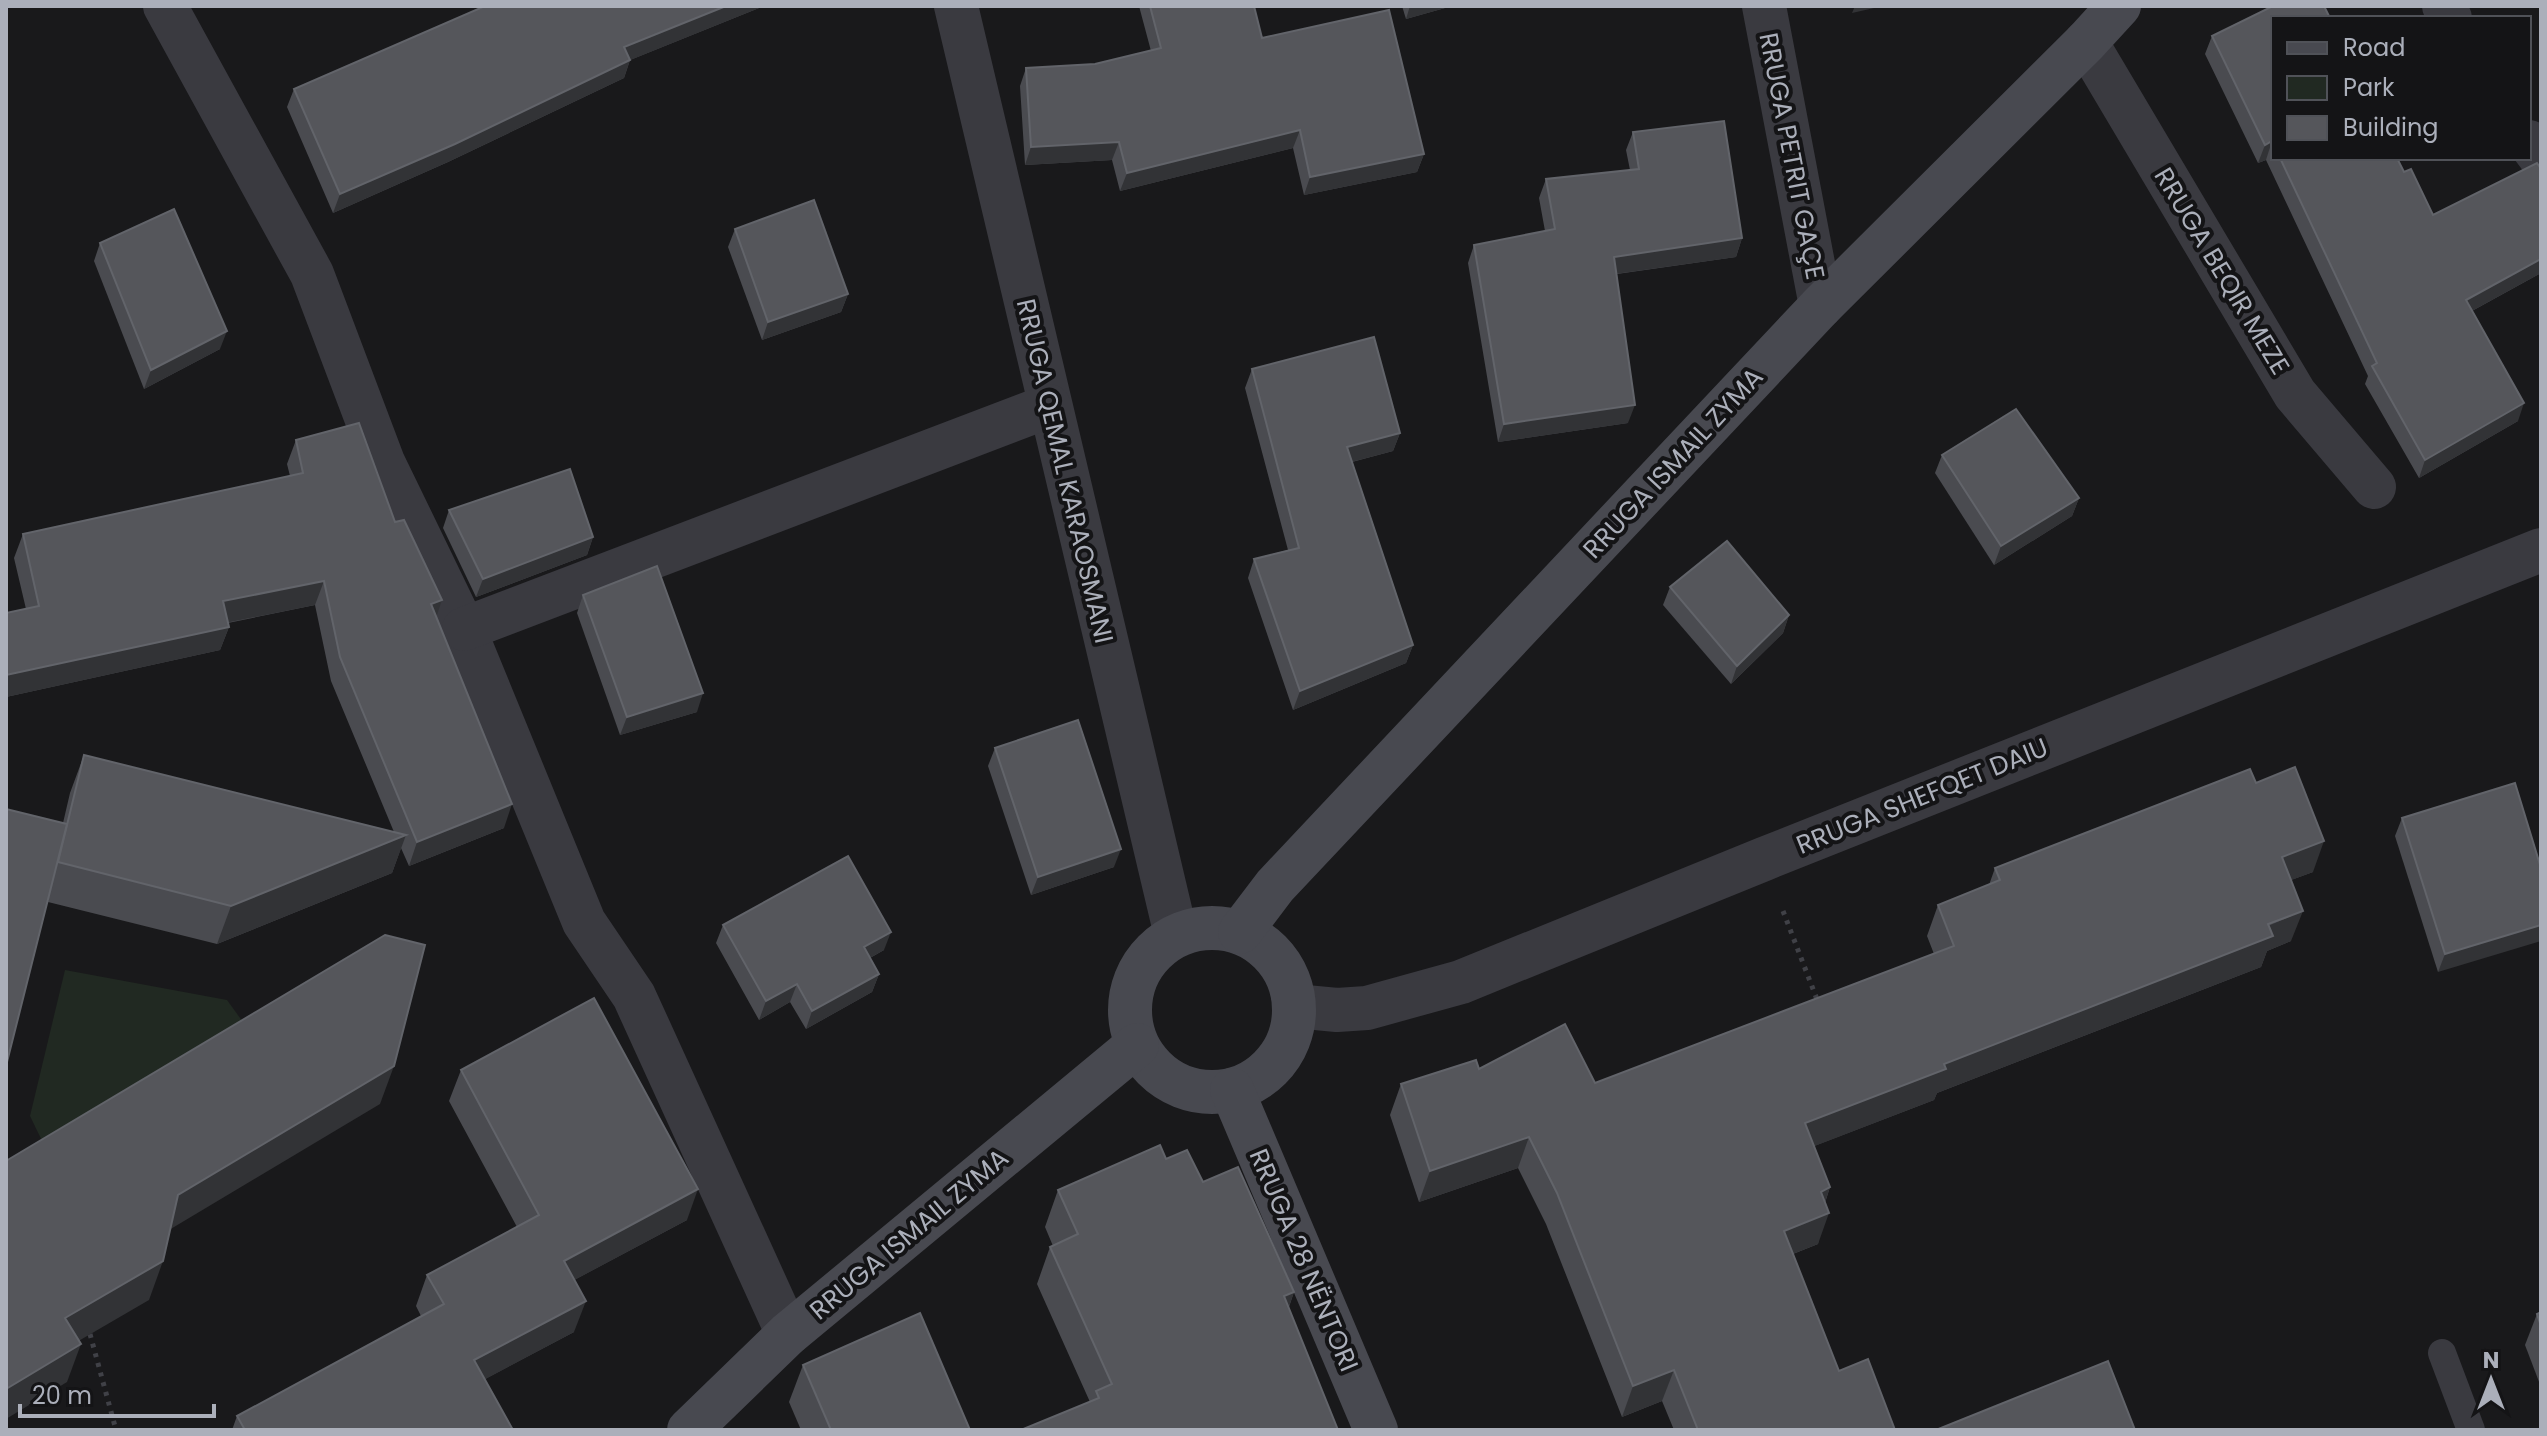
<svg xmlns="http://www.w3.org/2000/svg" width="2547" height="1436" font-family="Poppins,sans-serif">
<rect width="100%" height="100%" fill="#19191b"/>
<!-- green -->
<polygon fill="#212922" points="65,970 227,1000 248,1029 47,1151 30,1116"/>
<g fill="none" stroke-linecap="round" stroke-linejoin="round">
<!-- path -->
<g stroke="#404147" stroke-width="5" stroke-dasharray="4 6" stroke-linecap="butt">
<polyline points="1783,911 1818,1002"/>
<polyline points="90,1334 116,1430"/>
</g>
<!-- lane -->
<polyline stroke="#3a3a40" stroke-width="28" points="2442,1353 2471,1430"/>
<!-- street -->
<g stroke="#3a3a40" stroke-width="44">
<polyline points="165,6 312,274 383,462 464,629 584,922 634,996 788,1334"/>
<polyline points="956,6 1176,935"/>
<polyline points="1764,6 1821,306"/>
<polyline points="2444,6 2450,18"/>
<polyline points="2086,42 2295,394 2374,487"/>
<polyline points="2529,142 2541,158"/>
<polyline points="464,629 1049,406"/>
<polyline points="1295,1006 1337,1010 1367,1008 1461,982 1764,859 2541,550"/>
</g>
<!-- secondary -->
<g stroke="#484950" stroke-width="44">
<circle cx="1212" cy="1010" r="82"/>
<polyline points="1240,932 1275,886 1821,306 2086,42 2119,6"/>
<polyline points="1232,1090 1376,1430"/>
<polyline points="689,1430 788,1334 1137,1045"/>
</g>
</g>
<!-- wall -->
<g fill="#4a4b50">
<polygon points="764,6 630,60 624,78 448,162 333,213 287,107 294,89"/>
<polygon points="1139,6 1254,6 1262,38 1424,154 1417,172 1304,195 1293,148 1120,191 1112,160 1025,165 1020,86 1026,68 1095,64 1151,51"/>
<polygon points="1402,6 1452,6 1406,19"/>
<polygon points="2273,18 2273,158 2397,158 2404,172 2433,215 2541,169 2541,273 2472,311 2518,421 2419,478 2365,384 2368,376 2266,160 2258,163 2205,54 2212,36"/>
<polygon points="1633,132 1742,238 1736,257 1617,274 1628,423 1498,442 1468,263 1474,245 1545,231 1539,198 1546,179 1630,170 1626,150"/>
<polygon points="735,229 848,294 841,312 762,340 728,247"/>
<polygon points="100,243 220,349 144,389 94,261"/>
<polygon points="1252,369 1400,433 1393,451 1352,462 1413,645 1406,663 1293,710 1248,578 1254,559 1288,550 1245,388"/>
<polygon points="296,440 395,522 436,617 504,828 409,866 401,848 392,873 217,944 48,902 63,823 70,793 84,755 394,832 331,681 315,605 228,623 229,627 220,650 6,697 6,613 26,609 14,558 23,534 290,476 287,464"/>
<polygon points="1942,455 2079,498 2072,516 1994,565 1935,473"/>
<polygon points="449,510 593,537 587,555 476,597 443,528"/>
<polygon points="1670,587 1789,615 1783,633 1731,684 1663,605"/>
<polygon points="583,595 697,712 620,735 577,613"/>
<polygon points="995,748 1114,867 1031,895 988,766"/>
<polygon points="2256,783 2313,872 2291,880 2291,941 2267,951 2261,967 1937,1093 1934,1100 1814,1146 1830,1187 1825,1203 1818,1244 1793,1254 1839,1371 1895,1430 1674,1430 1662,1401 1622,1417 1546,1224 1518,1168 1419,1202 1390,1115 1401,1084 1479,1069 1595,1083 1934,954 1927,936 1938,905 1989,885 1995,868"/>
<polygon points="2402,818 2541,868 2438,972 2395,836"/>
<polygon points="723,925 884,950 870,958 879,974 872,992 806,1029 790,1002 759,1020 716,943"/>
<polygon points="461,1070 687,1220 574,1280 574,1332 485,1379 513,1430 232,1430 237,1416 421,1316 416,1306 427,1275 517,1227 449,1101"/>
<polygon points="1166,1159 1203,1182 1294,1292 1289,1307 1090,1402 1037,1284 1050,1247 1053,1246 1045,1227 1058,1190"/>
<polygon points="2541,1312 2541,1387 2525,1345 2537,1314"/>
<polygon points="803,1365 970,1430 801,1430 789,1402"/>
</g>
<!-- shaded-wall -->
<g fill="#323336">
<polygon points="726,6 764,6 618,65 624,47"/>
<polygon points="1410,6 1452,6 1406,19"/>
<polygon points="1855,6 1883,6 1852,13"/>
<polygon points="630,60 624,78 448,162 333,213 340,194"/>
<polygon points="1300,130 1293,148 1120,191 1127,173"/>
<polygon points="2272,141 2266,160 2258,163 2265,145"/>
<polygon points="1119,142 1112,160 1025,165 1031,147"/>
<polygon points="1424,154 1417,172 1304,195 1310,177"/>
<polygon points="1742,238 1736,257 1608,275 1614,257"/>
<polygon points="2541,259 2541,273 2459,318 2466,300"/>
<polygon points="848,294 841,312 762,340 768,322"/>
<polygon points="227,331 220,349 144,389 151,370"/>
<polygon points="2524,403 2518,421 2419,478 2425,460"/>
<polygon points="1635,405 1628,423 1498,442 1504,424"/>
<polygon points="1400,433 1393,451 1340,465 1347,447"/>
<polygon points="2079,498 2072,516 1994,565 2001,546"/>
<polygon points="593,537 587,555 476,597 483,579"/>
<polygon points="324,581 315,605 215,625 223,601"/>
<polygon points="442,600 434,624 431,604"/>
<polygon points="1789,615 1783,633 1731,684 1737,666"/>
<polygon points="229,627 220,650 6,697 6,675"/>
<polygon points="1413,645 1406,663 1293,710 1300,691"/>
<polygon points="703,693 697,712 620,735 627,717"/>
<polygon points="512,804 504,828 409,866 417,842"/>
<polygon points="406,835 392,873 217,944 231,906"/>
<polygon points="2324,841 2313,872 2270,888 2282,857"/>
<polygon points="1121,849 1114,867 1031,895 1038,877"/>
<polygon points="2303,911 2291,941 2267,951 2261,967 1937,1093 1934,1100 1794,1154 1805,1123"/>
<polygon points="2541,925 2541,941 2438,972 2445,954"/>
<polygon points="891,932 884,950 857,965 864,947"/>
<polygon points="879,974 872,992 806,1029 812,1011"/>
<polygon points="797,984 790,1002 759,1020 766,1001"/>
<polygon points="394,1066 380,1104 164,1233 178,1195"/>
<polygon points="1529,1137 1518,1168 1419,1202 1430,1171"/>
<polygon points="1830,1187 1820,1217 1829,1213 1818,1244 1772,1262 1784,1231 1821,1192"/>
<polygon points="698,1189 687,1220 552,1292 564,1261"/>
<polygon points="163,1261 149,1300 51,1357 65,1318"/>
<polygon points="1294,1292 1281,1329 1284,1296"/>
<polygon points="586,1301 574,1332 463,1391 474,1360"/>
<polygon points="81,1344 67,1382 6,1419 6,1389"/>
<polygon points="1674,1370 1662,1401 1622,1417 1633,1386"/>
</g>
<!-- building -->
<g fill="#55565b" stroke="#62646a" stroke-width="2">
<polygon points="485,6 726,6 624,47 630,60 455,144 340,194 294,89"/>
<polygon points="1150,6 1254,6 1262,38 1389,10 1424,154 1310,177 1300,130 1127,173 1119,142 1031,147 1026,68 1095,64 1161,48"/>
<polygon points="2273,6 2324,6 2330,18 2273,18 2273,143 2272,141 2265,145 2212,36"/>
<polygon points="1724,121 1742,238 1614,257 1635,405 1504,424 1474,245 1555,229 1546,179 1639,169 1633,132"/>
<polygon points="2280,158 2397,158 2404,172 2411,169 2433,215 2537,163 2541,169 2541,259 2466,300 2524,403 2425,460 2372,366 2377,363"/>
<polygon points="814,200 848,294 768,322 735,229"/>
<polygon points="174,209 227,331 151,370 100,243"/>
<polygon points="1374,337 1400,433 1347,447 1413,645 1300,691 1254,559 1299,548 1252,369"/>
<polygon points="2016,409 2079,498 2001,546 1942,455"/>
<polygon points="359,423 395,522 404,520 442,600 431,604 512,804 417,842 340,657 324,581 223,601 229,627 6,675 6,613 39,606 23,534 303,473 296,440"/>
<polygon points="570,469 593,537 483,579 449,510"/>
<polygon points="1727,541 1789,615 1737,666 1670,587"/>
<polygon points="657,566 703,693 627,717 583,595"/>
<polygon points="1078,720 1121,849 1038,877 995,748"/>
<polygon points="84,755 406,835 231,906 58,862"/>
<polygon points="2295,767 2324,841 2282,857 2303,911 2268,924 2273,936 1944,1064 1946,1069 1805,1123 1830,1187 1821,1192 1829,1213 1784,1231 1839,1371 1868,1359 1895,1430 1698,1430 1674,1370 1633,1386 1557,1193 1529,1137 1430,1171 1401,1084 1476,1060 1479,1069 1565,1024 1595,1083 1954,946 1938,905 2000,880 1995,868 2250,769 2256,783"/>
<polygon points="2515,783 2541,868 2541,925 2445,954 2402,818"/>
<polygon points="6,809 67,824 6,1066"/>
<polygon points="848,856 891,932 864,947 879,974 812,1011 797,984 766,1001 723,925"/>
<polygon points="385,935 425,945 394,1066 178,1195 163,1261 65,1318 81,1344 6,1389 6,1161"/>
<polygon points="594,998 698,1189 564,1261 586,1301 474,1360 513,1430 245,1430 237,1416 444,1304 427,1275 539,1215 461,1070"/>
<polygon points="1160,1145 1166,1159 1187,1150 1203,1182 1238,1167 1294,1292 1284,1296 1338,1430 1021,1430 1099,1398 1096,1391 1112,1384 1050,1247 1078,1234 1058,1190"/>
<polygon points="2541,1312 2541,1326 2537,1314"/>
<polygon points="920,1313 970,1430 831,1430 803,1365"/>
<polygon points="2108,1361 2135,1430 1936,1430"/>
</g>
<g text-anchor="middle" stroke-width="8" stroke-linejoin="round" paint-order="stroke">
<!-- street labels -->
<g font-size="26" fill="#abafba" stroke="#141416">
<text transform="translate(1792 156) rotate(79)" y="9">RRUGA PETRIT GAÇE</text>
<text transform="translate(2222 271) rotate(59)" y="9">RRUGA BEQIR MEZE</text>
<text transform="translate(1673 463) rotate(-47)" y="9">RRUGA ISMAIL ZYMA</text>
<text transform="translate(1065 471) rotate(77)" y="9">RRUGA QEMAL KARAOSMANI</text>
<text transform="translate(1922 796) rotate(-22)" y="9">RRUGA SHEFQET DAIU</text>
<text transform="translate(909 1234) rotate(-40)" y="9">RRUGA ISMAIL ZYMA</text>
<text transform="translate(1304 1260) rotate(67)" y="9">RRUGA 28 NËNTORI</text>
</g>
</g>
<!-- border -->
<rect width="2547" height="1436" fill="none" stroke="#abafba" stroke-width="16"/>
<!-- legend -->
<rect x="2271" y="16" width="260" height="144" fill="#141416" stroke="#505258" stroke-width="2"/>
<rect x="2287" y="42" width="40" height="12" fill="#484950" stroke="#505258" stroke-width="2"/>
<text x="2343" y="56" font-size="24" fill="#abafba">Road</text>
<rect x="2287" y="76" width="40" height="24" fill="#212922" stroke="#505258" stroke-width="2"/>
<text x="2343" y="96" font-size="24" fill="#abafba">Park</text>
<rect x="2287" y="116" width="40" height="24" fill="#55565b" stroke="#505258" stroke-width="2"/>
<text x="2343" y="136" font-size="24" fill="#abafba">Building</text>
<!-- north arrow -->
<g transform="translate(2491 1380)" stroke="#141416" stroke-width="6" paint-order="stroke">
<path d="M0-6L14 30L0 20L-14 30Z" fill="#abafba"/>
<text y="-12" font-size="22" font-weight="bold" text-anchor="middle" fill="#abafba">N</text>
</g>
<!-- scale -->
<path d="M20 1404v12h194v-12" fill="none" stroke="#abafba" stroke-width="4"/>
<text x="32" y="1404" font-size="24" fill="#abafba" stroke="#141416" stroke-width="6" paint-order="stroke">20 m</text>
</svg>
